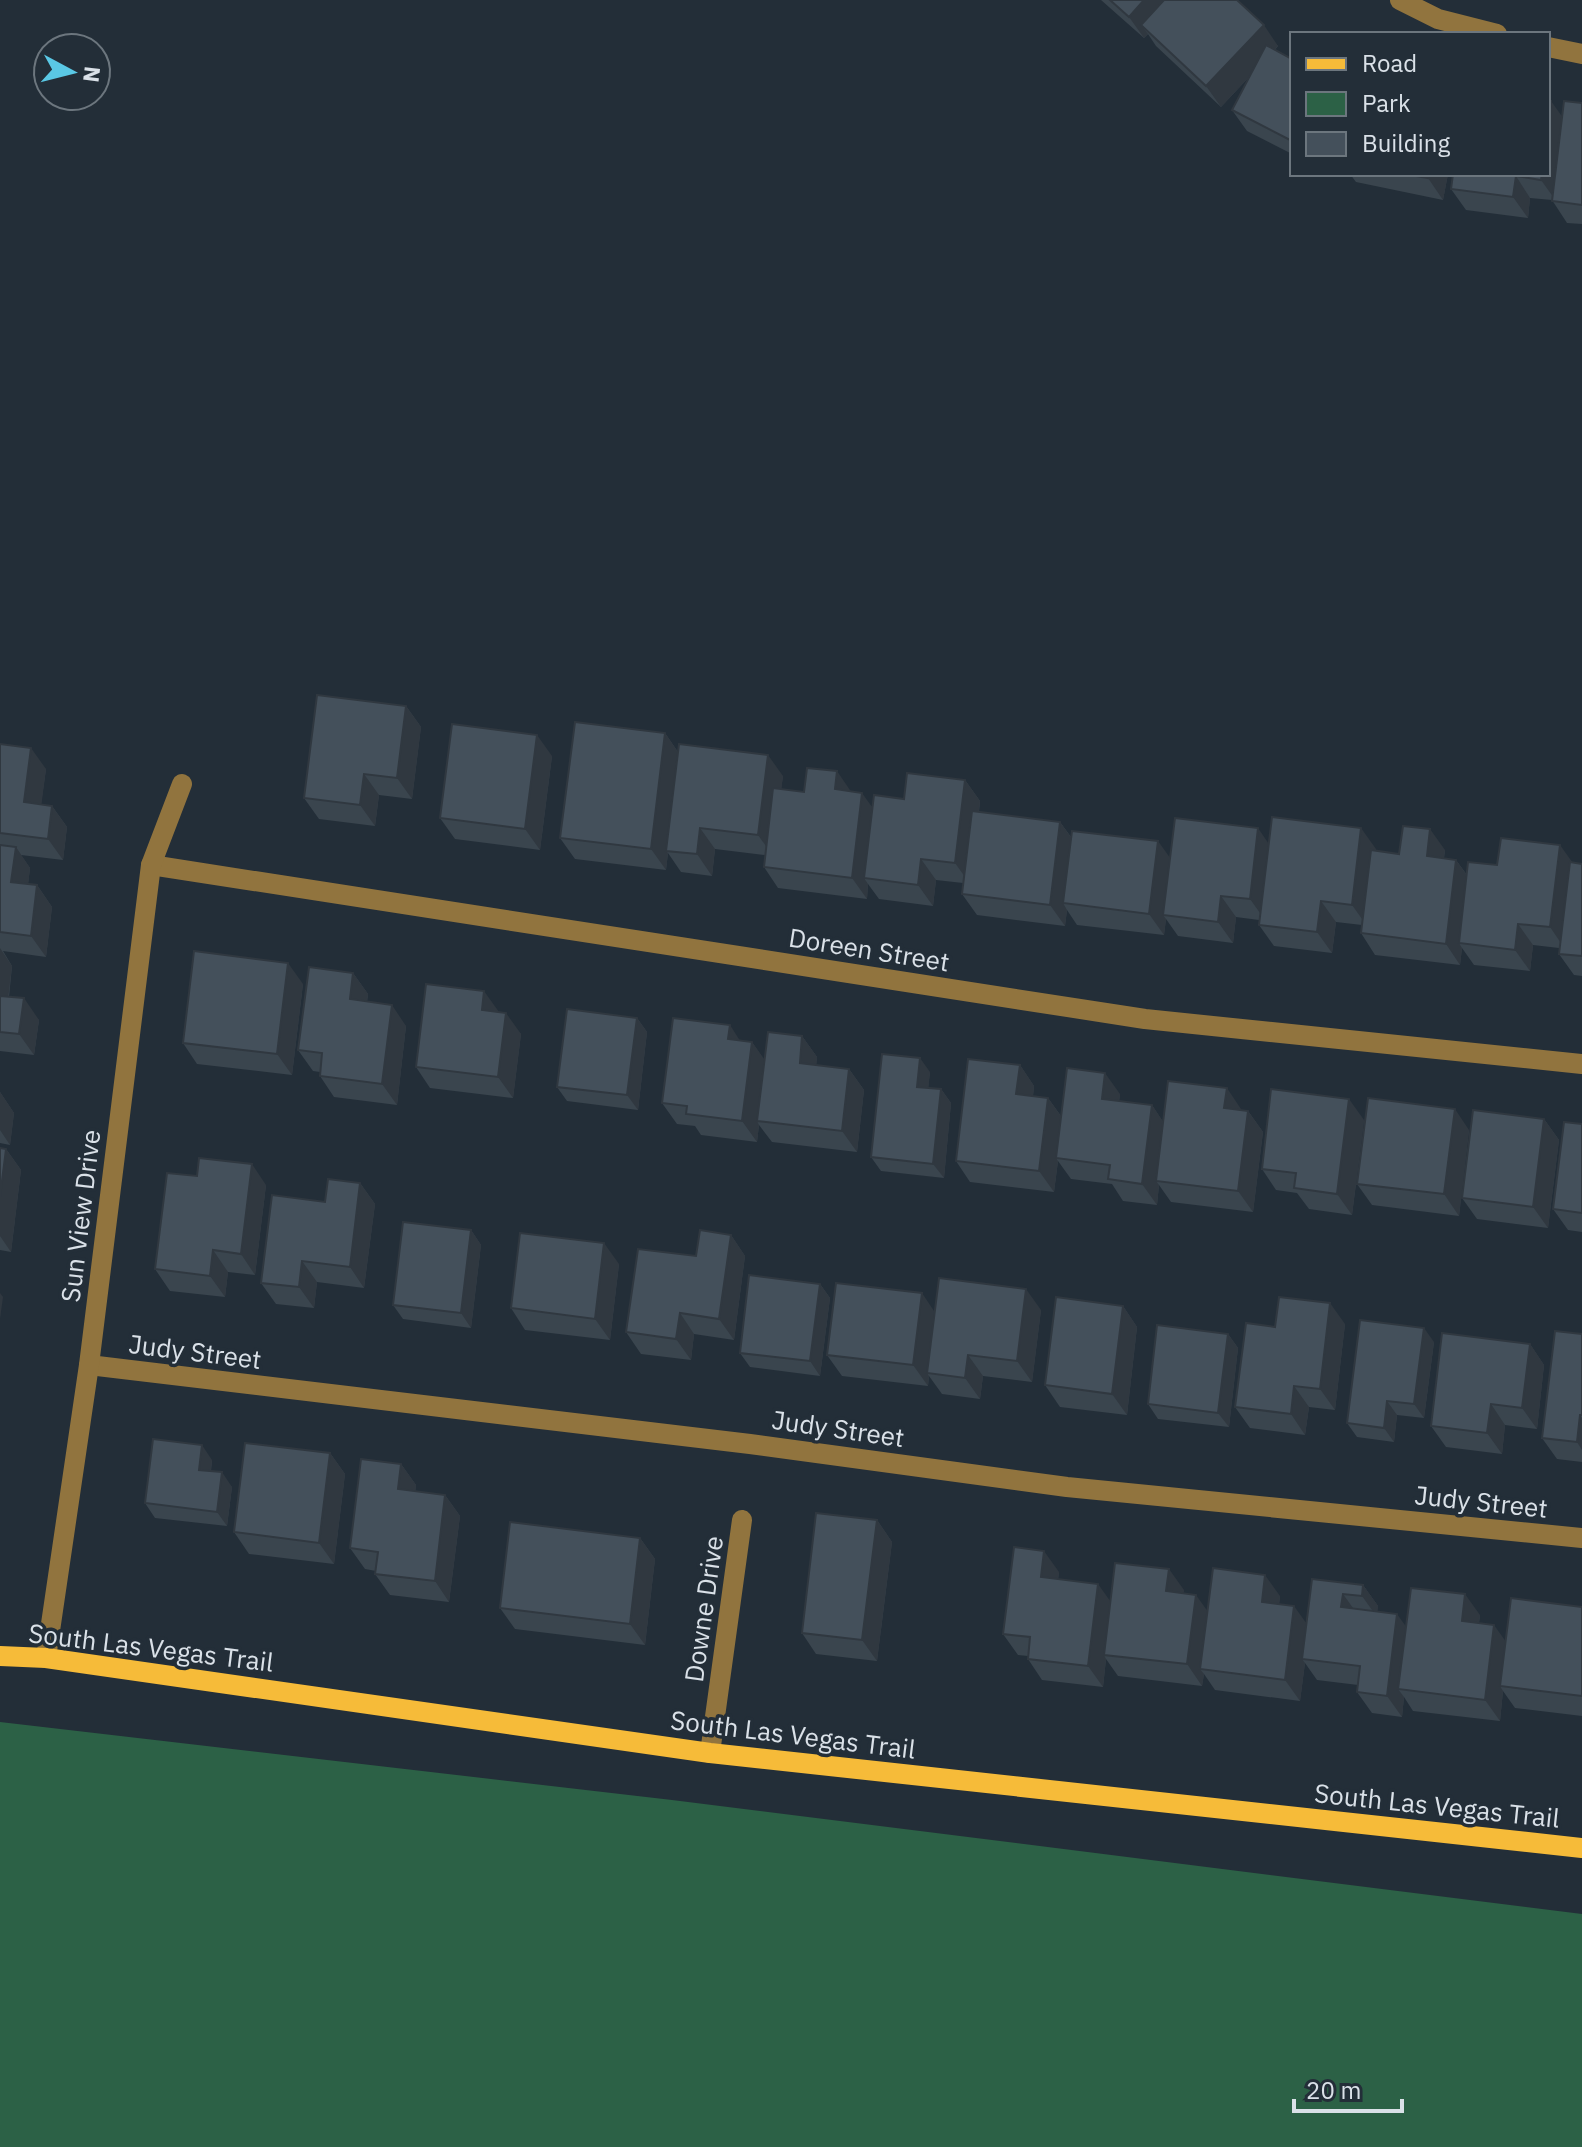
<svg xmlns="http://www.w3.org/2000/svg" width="1582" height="2147" font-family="'IBM Plex Sans',sans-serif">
<rect width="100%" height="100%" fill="#232e38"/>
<!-- green -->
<polygon fill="#2c6146" points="0,1722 672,1800 1582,1914 1582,2147 0,2147"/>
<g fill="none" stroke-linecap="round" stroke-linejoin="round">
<!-- minor -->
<g stroke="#91743e" stroke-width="20">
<polyline points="1400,0 1438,19 1497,34"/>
<polyline points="1548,47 1582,54"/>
<polyline points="151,865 1145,1019 1582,1064"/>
<polyline points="89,1365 750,1444 1067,1487 1582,1538"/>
<polyline points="46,1658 89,1365 151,865 182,784"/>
<polyline points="710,1753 742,1520"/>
</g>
<!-- major -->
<polyline stroke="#f6bb39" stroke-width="20" points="0,1656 46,1658 710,1753 1582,1848"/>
</g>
<!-- wall -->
<g fill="#3a454e">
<polygon points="1101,0 1237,0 1278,46 1275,50 1292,59 1292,154 1247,131 1232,110 1250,76 1221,107 1156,46 1148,34 1144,38"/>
<polygon points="1582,103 1582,224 1567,223 1552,200 1530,198 1528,218 1466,210 1451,189"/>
<polygon points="1350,174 1448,174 1443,200 1356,182"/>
<polygon points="406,706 421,727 412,799 379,795 375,826 319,819 304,798"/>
<polygon points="665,733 678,752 783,776 781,789 804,792 851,791 872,807 965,780 980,801 979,812 1060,822 1071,837 1170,858 1269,843 1376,849 1376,851 1399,854 1445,850 1444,858 1456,860 1467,875 1497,865 1573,863 1582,864 1582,976 1574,975 1559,954 1559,948 1533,945 1530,971 1474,965 1462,948 1460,965 1375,955 1361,933 1362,925 1336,922 1332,953 1274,946 1259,925 1259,920 1236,917 1233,943 1178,936 1166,919 1164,935 1077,925 1067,910 1065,926 977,915 962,894 963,883 936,880 933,906 879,899 868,884 867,899 778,888 764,867 765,855 715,849 712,876 681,872 668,853 666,870 575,859 560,838"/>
<polygon points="0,744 46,769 41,804 52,806 67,827 63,860 21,855 30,868 28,884 37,885 52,907 46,957 3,951 12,966 9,997 39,1020 34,1055 0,1051"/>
<polygon points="552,756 540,850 455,839 440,818"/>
<polygon points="353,973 368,994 367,1002 406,1026 397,1105 334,1097 320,1076 320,1072 313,1071 298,1050"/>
<polygon points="303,984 292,1075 197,1064 183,1043"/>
<polygon points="498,1012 521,1034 513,1098 430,1088 416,1067"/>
<polygon points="637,1018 647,1032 638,1110 567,1101 557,1087"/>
<polygon points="802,1036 817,1057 816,1065 849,1069 864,1090 857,1152 772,1142 759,1125 757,1142 701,1135 695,1126 677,1124 662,1103 740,1041 752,1042 764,1060"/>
<polygon points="1020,1065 1034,1086 1033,1096 1048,1098 1061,1116 1120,1094 1119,1101 1152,1105 1163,1122 1241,1109 1241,1110 1248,1111 1263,1132 1253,1212 1171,1202 1159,1185 1157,1205 1123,1201 1112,1184 1071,1179 1058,1161 1054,1192 970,1182 956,1161"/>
<polygon points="930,1072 928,1088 941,1089 951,1103 944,1178 881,1171 871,1157"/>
<polygon points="0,1092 14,1113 10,1145 0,1143"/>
<polygon points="1544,1119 1559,1140 1548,1228 1477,1219 1462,1198"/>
<polygon points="1364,1120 1352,1215 1309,1209 1297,1193 1276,1190 1262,1169"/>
<polygon points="1582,1124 1582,1232 1568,1230 1553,1209"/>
<polygon points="1469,1130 1459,1216 1372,1205 1357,1184"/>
<polygon points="0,1148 6,1149 21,1170 11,1252 0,1250"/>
<polygon points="360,1183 375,1204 364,1288 317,1282 314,1308 276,1304 261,1283 325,1202"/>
<polygon points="266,1185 255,1275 228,1272 225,1297 170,1291 155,1269"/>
<polygon points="471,1230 481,1245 471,1328 403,1319 393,1305"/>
<polygon points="731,1235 745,1256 734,1340 694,1334 691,1360 641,1354 626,1332 696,1256"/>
<polygon points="619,1264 610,1340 525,1330 511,1308"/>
<polygon points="820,1284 830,1298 820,1376 750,1367 740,1353"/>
<polygon points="1123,1306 1137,1327 1127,1415 1060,1407 1045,1385"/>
<polygon points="1041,1310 1032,1382 983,1376 980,1399 942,1394 929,1376 928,1386 842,1376 827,1355 935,1312"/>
<polygon points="1345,1324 1335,1410 1309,1407 1305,1435 1250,1428 1235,1407 1275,1327"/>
<polygon points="1228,1334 1238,1348 1229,1427 1158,1419 1148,1404"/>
<polygon points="1582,1334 1582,1462 1557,1459 1542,1438"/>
<polygon points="1434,1342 1424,1418 1397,1415 1394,1442 1357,1437 1347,1423"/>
<polygon points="1530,1344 1544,1365 1537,1429 1505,1425 1502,1454 1446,1447 1431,1426"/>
<polygon points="330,1453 345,1474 334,1564 249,1554 234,1532"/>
<polygon points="212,1460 211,1471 232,1487 227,1526 155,1518 145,1503"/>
<polygon points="401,1464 416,1485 415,1492 445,1495 460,1516 449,1602 390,1595 375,1574 376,1571 365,1569 350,1548"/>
<polygon points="877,1520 892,1542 877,1661 816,1654 802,1633"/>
<polygon points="640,1538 655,1559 645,1645 515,1629 500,1608"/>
<polygon points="1059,1572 1058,1579 1110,1601 1184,1590 1183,1593 1207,1611 1280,1596 1279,1604 1306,1623 1312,1579 1363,1585 1378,1606 1377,1611 1406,1627 1480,1615 1479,1623 1505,1641 1582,1607 1582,1716 1515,1708 1503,1691 1500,1721 1413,1711 1404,1697 1402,1717 1372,1713 1357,1692 1358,1685 1317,1680 1305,1663 1300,1701 1215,1690 1204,1674 1202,1686 1118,1676 1106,1659 1103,1687 1042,1680 1028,1659 1028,1656 1018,1655 1003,1634"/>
</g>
<!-- shaded-wall -->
<g fill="#303840">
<polygon points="1144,0 1178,0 1141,25 1148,34 1144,38 1129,17"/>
<polygon points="1264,25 1278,46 1221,107 1206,86"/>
<polygon points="1551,101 1566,122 1556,201 1541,180 1542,174 1548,174 1548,125"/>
<polygon points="1429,174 1448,174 1443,200 1428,178"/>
<polygon points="1516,176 1530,198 1528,218 1513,197"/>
<polygon points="406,706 421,727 412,799 397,778"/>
<polygon points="665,733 680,755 666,851 668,853 666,870 651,849"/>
<polygon points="537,735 552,756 540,850 525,829"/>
<polygon points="31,748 46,769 39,823 24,802"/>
<polygon points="768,755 783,776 773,856 758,835"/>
<polygon points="837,771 852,793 835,789"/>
<polygon points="364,774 379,795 375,826 360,805"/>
<polygon points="965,780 980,801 970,884 955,863"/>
<polygon points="862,793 877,814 864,878 868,884 867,899 852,878"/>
<polygon points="52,806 67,827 63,860 48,839"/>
<polygon points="1060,822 1075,843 1063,903 1067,910 1065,926 1050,905"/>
<polygon points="700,828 715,849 712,876 697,854"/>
<polygon points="1258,828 1273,850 1265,920 1250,899"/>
<polygon points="1361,828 1376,849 1367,926 1352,905"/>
<polygon points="1430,829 1445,850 1441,877 1427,856"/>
<polygon points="1158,841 1173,862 1163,915 1166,919 1164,935 1149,914"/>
<polygon points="1560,845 1575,866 1565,949 1550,927"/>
<polygon points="16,847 30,868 26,903 11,882"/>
<polygon points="921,859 936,880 933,906 918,885"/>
<polygon points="1456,860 1471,881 1459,943 1462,948 1460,965 1446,944"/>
<polygon points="37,885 52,907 46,957 31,936"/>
<polygon points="1221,896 1236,917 1233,943 1218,922"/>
<polygon points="1321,901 1336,922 1332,953 1317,932"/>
<polygon points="1518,924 1533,945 1530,971 1515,950"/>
<polygon points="0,948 12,966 6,1016 0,1007"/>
<polygon points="288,963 303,984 292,1075 277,1054"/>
<polygon points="353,973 368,994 364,1021 350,999"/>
<polygon points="484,991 499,1012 482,1010"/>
<polygon points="24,998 39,1020 34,1055 19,1034"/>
<polygon points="392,1005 406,1026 397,1105 382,1084"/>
<polygon points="506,1013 521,1034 513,1098 498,1077"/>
<polygon points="637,1018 647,1032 638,1110 627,1095"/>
<polygon points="730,1025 744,1047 728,1039"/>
<polygon points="802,1036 817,1057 815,1084 800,1063"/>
<polygon points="752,1042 767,1063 757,1121 759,1125 757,1142 742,1121"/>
<polygon points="920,1058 930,1072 927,1101 917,1087"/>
<polygon points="1020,1065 1034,1086 1031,1115 1016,1094"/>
<polygon points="849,1069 864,1090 857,1152 842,1131"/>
<polygon points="1105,1073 1120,1094 1117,1120 1102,1099"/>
<polygon points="1227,1088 1241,1109 1239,1129 1224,1108"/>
<polygon points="941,1089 951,1103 944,1178 933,1164"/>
<polygon points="0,1092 14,1113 10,1145 0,1130"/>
<polygon points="1048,1098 1063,1119 1056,1158 1058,1161 1054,1192 1039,1171"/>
<polygon points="1349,1099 1364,1120 1352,1215 1337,1194"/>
<polygon points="1152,1105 1166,1126 1156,1181 1159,1185 1157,1205 1142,1184"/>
<polygon points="1455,1109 1469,1130 1459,1216 1444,1194"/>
<polygon points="1248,1111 1263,1132 1253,1212 1238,1191"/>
<polygon points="1544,1119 1559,1140 1548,1228 1533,1207"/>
<polygon points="6,1149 21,1170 11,1252 0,1236 0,1197"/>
<polygon points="252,1164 266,1185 255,1275 241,1254"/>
<polygon points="360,1183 375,1204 364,1288 350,1267"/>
<polygon points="471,1230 481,1245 471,1328 461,1313"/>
<polygon points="731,1235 745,1256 734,1340 719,1319"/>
<polygon points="604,1243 619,1264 610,1340 595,1319"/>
<polygon points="213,1250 228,1272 225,1297 210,1276"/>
<polygon points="302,1261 317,1282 314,1308 299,1287"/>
<polygon points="820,1284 830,1298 820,1376 810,1361"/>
<polygon points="1026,1289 1041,1310 1032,1382 1017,1361"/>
<polygon points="0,1293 3,1297 0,1319"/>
<polygon points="922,1293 936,1314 927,1373 929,1376 928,1386 913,1365"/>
<polygon points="1330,1303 1345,1324 1335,1410 1320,1389"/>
<polygon points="1123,1306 1137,1327 1127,1415 1112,1394"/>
<polygon points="680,1313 694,1334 691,1360 676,1339"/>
<polygon points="1424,1328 1434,1342 1424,1418 1414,1404"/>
<polygon points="1228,1334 1238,1348 1229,1427 1218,1413"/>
<polygon points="1530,1344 1544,1365 1537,1429 1522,1408"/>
<polygon points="968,1355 983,1376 980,1399 965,1378"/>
<polygon points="1294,1386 1309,1407 1305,1435 1291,1414"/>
<polygon points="1387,1401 1397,1415 1394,1442 1384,1428"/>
<polygon points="1491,1404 1505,1425 1502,1454 1487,1433"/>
<polygon points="1580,1415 1582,1418 1582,1450 1577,1442"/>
<polygon points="202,1445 212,1460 209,1484 199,1470"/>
<polygon points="330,1453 345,1474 334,1564 319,1543"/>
<polygon points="401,1464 416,1485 413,1511 398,1489"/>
<polygon points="222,1472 232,1487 227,1526 217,1512"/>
<polygon points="445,1495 460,1516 449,1602 435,1581"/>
<polygon points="877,1520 892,1542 877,1661 862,1640"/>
<polygon points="640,1538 655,1559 645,1645 630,1624"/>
<polygon points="1044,1551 1059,1572 1056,1598 1041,1577"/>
<polygon points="1169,1569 1184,1590 1181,1612 1166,1591"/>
<polygon points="1265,1575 1280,1596 1277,1623 1262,1602"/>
<polygon points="1098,1584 1113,1605 1104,1655 1106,1659 1103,1687 1088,1666"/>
<polygon points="1363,1585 1378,1606 1377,1617 1362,1596"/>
<polygon points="1343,1594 1358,1615 1341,1607"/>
<polygon points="1465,1594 1480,1615 1476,1642 1462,1621"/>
<polygon points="1196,1595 1211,1616 1200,1669 1204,1674 1202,1686 1187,1664"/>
<polygon points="1294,1606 1309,1627 1302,1659 1305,1663 1300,1701 1285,1680"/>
<polygon points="1397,1614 1412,1635 1398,1689 1404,1697 1402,1717 1387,1696"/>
<polygon points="1494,1625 1509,1646 1500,1686 1503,1691 1500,1721 1485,1700"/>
</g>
<!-- building -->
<g fill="#44505b" stroke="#303840" stroke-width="2">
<polygon points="1110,0 1144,0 1129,17"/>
<polygon points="1164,0 1237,0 1264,25 1206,86 1141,25"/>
<polygon points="1266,45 1292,59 1292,141 1232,110"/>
<polygon points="1548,100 1551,101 1548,125"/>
<polygon points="1564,101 1582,103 1582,205 1552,201"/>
<polygon points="1405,174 1429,174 1428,178"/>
<polygon points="1453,174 1542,174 1541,180 1516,176 1513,197 1451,189"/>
<polygon points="317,695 406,706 397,778 364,774 360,805 304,798"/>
<polygon points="575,722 665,733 651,849 560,838"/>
<polygon points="452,724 537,735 525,829 440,818"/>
<polygon points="0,744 31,748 24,802 52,806 48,839 0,833"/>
<polygon points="679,744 768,755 758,835 700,828 697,854 666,851"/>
<polygon points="807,768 837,771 835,789 862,793 852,878 764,867 773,788 804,792"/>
<polygon points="907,773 965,780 955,863 921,859 918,885 864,878 874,795 904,799"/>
<polygon points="972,811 1060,822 1050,905 962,894"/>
<polygon points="1272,817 1361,828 1352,905 1321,901 1317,932 1259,925"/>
<polygon points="1175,818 1258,828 1250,899 1221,896 1218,922 1163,915"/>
<polygon points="1403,826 1430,829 1427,856 1456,860 1446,944 1361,933 1371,850 1399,854"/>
<polygon points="1072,831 1158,841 1149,914 1063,903"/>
<polygon points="1501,838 1560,845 1550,927 1518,924 1515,950 1459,943 1468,862 1497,865"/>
<polygon points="0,845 16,847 11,882 37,885 31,936 0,932"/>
<polygon points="1570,862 1582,864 1582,956 1559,954"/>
<polygon points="194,951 288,963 277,1054 183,1043"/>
<polygon points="309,967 353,973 350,999 392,1005 382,1084 320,1076 322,1053 298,1050"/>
<polygon points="426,984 484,991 482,1010 506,1013 498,1077 416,1067"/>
<polygon points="0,996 24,998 19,1034 0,1032"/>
<polygon points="567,1009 637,1018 627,1095 557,1087"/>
<polygon points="673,1018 730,1025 728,1039 752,1042 742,1121 686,1114 687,1106 662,1103"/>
<polygon points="768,1032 802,1036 800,1063 849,1069 842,1131 757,1121"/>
<polygon points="882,1054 920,1058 917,1087 941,1089 933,1164 871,1157"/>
<polygon points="968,1059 1020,1065 1016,1094 1048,1098 1039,1171 956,1161"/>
<polygon points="1067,1068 1105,1073 1102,1099 1152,1105 1142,1184 1108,1179 1110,1165 1056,1158"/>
<polygon points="1168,1081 1227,1088 1224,1108 1248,1111 1238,1191 1156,1181"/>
<polygon points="1271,1089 1349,1099 1337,1194 1294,1188 1296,1173 1262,1169"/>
<polygon points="1368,1098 1455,1109 1444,1194 1357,1184"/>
<polygon points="1473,1110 1544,1119 1533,1207 1462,1198"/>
<polygon points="1564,1122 1582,1124 1582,1213 1553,1209"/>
<polygon points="0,1148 6,1149 0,1197"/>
<polygon points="199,1158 252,1164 241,1254 213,1250 210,1276 155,1269 167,1173 197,1176"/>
<polygon points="328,1179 360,1183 350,1267 302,1261 299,1287 261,1283 272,1195 325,1202"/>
<polygon points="403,1222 471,1230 461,1313 393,1305"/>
<polygon points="700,1230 731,1235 719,1319 680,1313 676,1339 626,1332 638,1249 696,1256"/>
<polygon points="520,1233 604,1243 595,1319 511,1308"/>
<polygon points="749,1275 820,1284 810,1361 740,1353"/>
<polygon points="939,1278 1026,1289 1017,1361 968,1355 965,1378 927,1373"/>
<polygon points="836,1283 922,1293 913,1365 827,1355"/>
<polygon points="1056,1297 1123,1306 1112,1394 1045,1385"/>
<polygon points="1279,1297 1330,1303 1320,1389 1294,1386 1291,1414 1235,1407 1246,1323 1275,1327"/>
<polygon points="1360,1320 1424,1328 1414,1404 1387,1401 1384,1428 1347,1423"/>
<polygon points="1157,1325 1228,1334 1218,1413 1148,1404"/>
<polygon points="1555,1331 1582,1334 1582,1415 1580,1415 1577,1442 1542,1438"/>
<polygon points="1442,1333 1530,1344 1522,1408 1491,1404 1487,1433 1431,1426"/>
<polygon points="153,1439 202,1445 199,1470 222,1472 217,1512 145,1503"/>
<polygon points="245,1443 330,1453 319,1543 234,1532"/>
<polygon points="361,1459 401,1464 398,1489 445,1495 435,1581 375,1574 378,1552 350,1548"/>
<polygon points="816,1513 877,1520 862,1640 802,1633"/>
<polygon points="510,1522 640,1538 630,1624 500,1608"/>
<polygon points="1014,1547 1044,1551 1041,1577 1098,1584 1088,1666 1028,1659 1030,1637 1003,1634"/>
<polygon points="1115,1563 1169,1569 1166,1591 1196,1595 1187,1664 1104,1655"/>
<polygon points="1213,1568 1265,1575 1262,1602 1294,1606 1285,1680 1200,1669"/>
<polygon points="1312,1579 1363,1585 1362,1596 1343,1594 1341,1607 1397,1614 1387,1696 1357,1692 1360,1666 1302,1659"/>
<polygon points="1411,1588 1465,1594 1462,1621 1494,1625 1485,1700 1398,1689"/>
<polygon points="1511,1598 1582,1607 1582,1696 1500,1686"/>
</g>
<g text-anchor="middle" stroke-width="7" stroke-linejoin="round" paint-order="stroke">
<!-- street labels -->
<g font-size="26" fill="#dae1e8" stroke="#232e38">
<text transform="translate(869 950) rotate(9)" y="9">Doreen Street</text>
<text transform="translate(81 1216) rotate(-83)" y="9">Sun View Drive</text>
<text transform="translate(195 1352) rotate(7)" y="9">Judy Street</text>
<text transform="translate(838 1429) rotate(8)" y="9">Judy Street</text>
<text transform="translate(1481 1502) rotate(6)" y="9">Judy Street</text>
<text transform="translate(704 1609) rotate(-82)" y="9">Downe Drive</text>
<text transform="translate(151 1648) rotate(7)" y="9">South Las Vegas Trail</text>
<text transform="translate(793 1735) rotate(7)" y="9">South Las Vegas Trail</text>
<text transform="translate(1437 1806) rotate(6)" y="9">South Las Vegas Trail</text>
</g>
</g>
<!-- legend -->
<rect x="1290" y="32" width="260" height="144" fill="#232e38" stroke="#6c767e" stroke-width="2"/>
<rect x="1306" y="58" width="40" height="12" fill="#f6bb39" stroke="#6c767e" stroke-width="2"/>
<text x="1362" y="72" font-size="24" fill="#dae1e8">Road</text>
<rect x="1306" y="92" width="40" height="24" fill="#2c6146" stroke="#6c767e" stroke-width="2"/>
<text x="1362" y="112" font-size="24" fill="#dae1e8">Park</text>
<rect x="1306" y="132" width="40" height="24" fill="#44505b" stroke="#6c767e" stroke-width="2"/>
<text x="1362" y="152" font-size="24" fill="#dae1e8">Building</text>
<!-- north arrow -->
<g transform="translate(72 72) rotate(97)"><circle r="38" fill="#232e38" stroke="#6c767e" stroke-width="2"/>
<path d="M0-6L14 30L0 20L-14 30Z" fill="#5ac8e5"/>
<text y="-12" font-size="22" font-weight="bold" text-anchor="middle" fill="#dae1e8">N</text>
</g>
<!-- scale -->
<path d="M1294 2099v12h108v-12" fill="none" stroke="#dae1e8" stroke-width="4"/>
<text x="1306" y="2099" font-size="24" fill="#dae1e8" stroke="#232e38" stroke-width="6" paint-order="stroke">20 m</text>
</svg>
